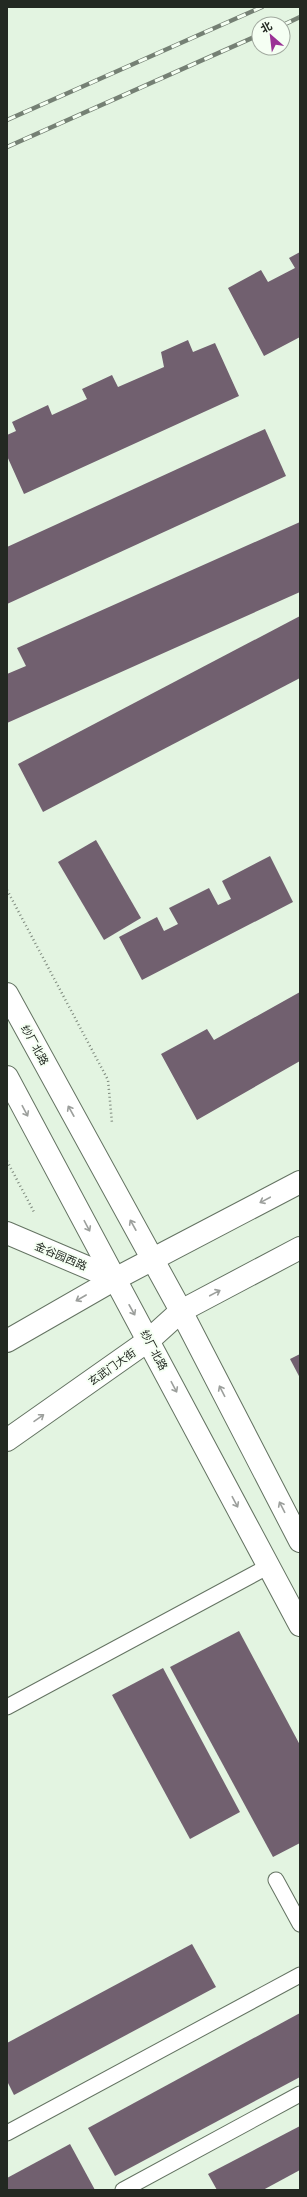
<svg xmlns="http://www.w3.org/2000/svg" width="307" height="2197" font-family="Commissioner,'Noto Sans SC',sans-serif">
<rect width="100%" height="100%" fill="#e3f4e1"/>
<!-- building -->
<g fill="#71606f">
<polygon points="300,252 300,337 264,356 228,288 261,270 268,282 295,268 289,258"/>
<polygon points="188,340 193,352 215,343 239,396 24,494 7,456 7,435 16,431 12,422 48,405 52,415 87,399 82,389 112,375 118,387 164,367 161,352"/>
<polygon points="265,429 286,476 7,604 7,547"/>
<polygon points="300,522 300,592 7,723 7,674 26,666 17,648"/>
<polygon points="300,616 300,678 43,812 18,764"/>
<polygon points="96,840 141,918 104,940 58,862"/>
<polygon points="270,856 293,902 142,980 119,937 157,917 164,931 178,924 169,908 209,888 218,905 231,899 222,881"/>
<polygon points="300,992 300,1061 197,1120 161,1054 207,1029 214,1040"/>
<polygon points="300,1354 300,1378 290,1359"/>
<polygon points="239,1631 300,1745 300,1843 273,1857 170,1667"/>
<polygon points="163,1668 240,1812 190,1839 112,1695"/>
<polygon points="192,1944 216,1987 14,2095 7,2081 7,2043"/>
<polygon points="300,2013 300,2077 115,2176 88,2128"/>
<polygon points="300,2126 300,2170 263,2190 217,2190 208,2174"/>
<polygon points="70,2144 95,2190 7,2190 7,2178"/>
</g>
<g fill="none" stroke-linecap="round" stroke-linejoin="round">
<!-- service casing -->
<g stroke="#647362" stroke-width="17">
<g id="service">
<polyline points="7,1707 269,1566"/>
<polyline points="276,1880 300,1924"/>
<polyline points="7,2133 300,1975"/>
<polyline points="123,2190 300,2094"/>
</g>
</g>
<!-- minor casing -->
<g stroke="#647362" stroke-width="24">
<polyline id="minor" points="7,1233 115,1279"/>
</g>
<!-- secondary casing -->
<g stroke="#647362" stroke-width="24">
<g id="secondary">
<polyline points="7,994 181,1311 300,1541"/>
<polyline points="7,1077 300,1625"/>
<polyline points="7,1341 115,1279 300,1182"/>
<polyline points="7,1440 149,1340 181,1311 300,1248"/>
</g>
</g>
<!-- path -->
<g stroke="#7e897d" stroke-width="2.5" stroke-dasharray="1 3" stroke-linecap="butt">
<polyline points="7,890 108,1080 112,1123"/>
<polyline points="7,1161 34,1212"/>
</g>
<!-- service -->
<use href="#service" stroke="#fff" stroke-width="15"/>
<!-- minor -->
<use href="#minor" stroke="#fff" stroke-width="22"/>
<!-- secondary -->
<use href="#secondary" stroke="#fff" stroke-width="22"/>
<!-- rail casing -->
<g stroke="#758074" stroke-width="4.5">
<g id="rail">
<polyline points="283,25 300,17"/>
<polyline points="7,120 262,7"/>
<polyline points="7,147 259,35"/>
</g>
</g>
<!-- rail -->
<use href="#rail" stroke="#f5fff3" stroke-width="3" stroke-dasharray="9" stroke-linecap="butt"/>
</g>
<!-- one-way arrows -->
<defs><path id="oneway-shaft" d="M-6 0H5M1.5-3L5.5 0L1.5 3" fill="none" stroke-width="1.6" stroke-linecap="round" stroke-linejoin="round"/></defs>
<g stroke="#9c9f9c">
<use href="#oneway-shaft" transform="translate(25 1111) rotate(62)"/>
<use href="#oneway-shaft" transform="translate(71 1111) rotate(-119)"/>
<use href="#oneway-shaft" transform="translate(265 1200) rotate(152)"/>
<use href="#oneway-shaft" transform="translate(133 1225) rotate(-119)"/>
<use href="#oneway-shaft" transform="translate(87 1226) rotate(62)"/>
<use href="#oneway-shaft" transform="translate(215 1293) rotate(-28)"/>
<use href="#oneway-shaft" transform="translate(81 1298) rotate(150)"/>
<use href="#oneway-shaft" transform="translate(132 1310) rotate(61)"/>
<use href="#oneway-shaft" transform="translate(174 1387) rotate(62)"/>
<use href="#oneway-shaft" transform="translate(222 1391) rotate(-117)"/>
<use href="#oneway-shaft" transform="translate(39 1418) rotate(-35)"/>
<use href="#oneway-shaft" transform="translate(235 1502) rotate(62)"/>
<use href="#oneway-shaft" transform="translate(282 1507) rotate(-117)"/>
</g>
<g text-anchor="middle" stroke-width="4" stroke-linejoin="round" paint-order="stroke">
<!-- street labels -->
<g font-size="11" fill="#232922" stroke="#f5fff3">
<text transform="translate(35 1045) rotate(61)" y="4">纱厂北路</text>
<text transform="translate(61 1256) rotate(23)" y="4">金谷园西路</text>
<text transform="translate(154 1350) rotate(62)" y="4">纱厂北路</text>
<text transform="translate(112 1367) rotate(-35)" y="4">玄武门大街</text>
</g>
</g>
<!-- border -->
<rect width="307" height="2197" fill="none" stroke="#232922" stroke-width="16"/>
<!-- north arrow -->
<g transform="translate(271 36) rotate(332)"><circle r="19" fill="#f5fff3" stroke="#a1a99f"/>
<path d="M0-3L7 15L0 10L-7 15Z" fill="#9a3295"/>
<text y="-6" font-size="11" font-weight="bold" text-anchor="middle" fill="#232922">北</text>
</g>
</svg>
